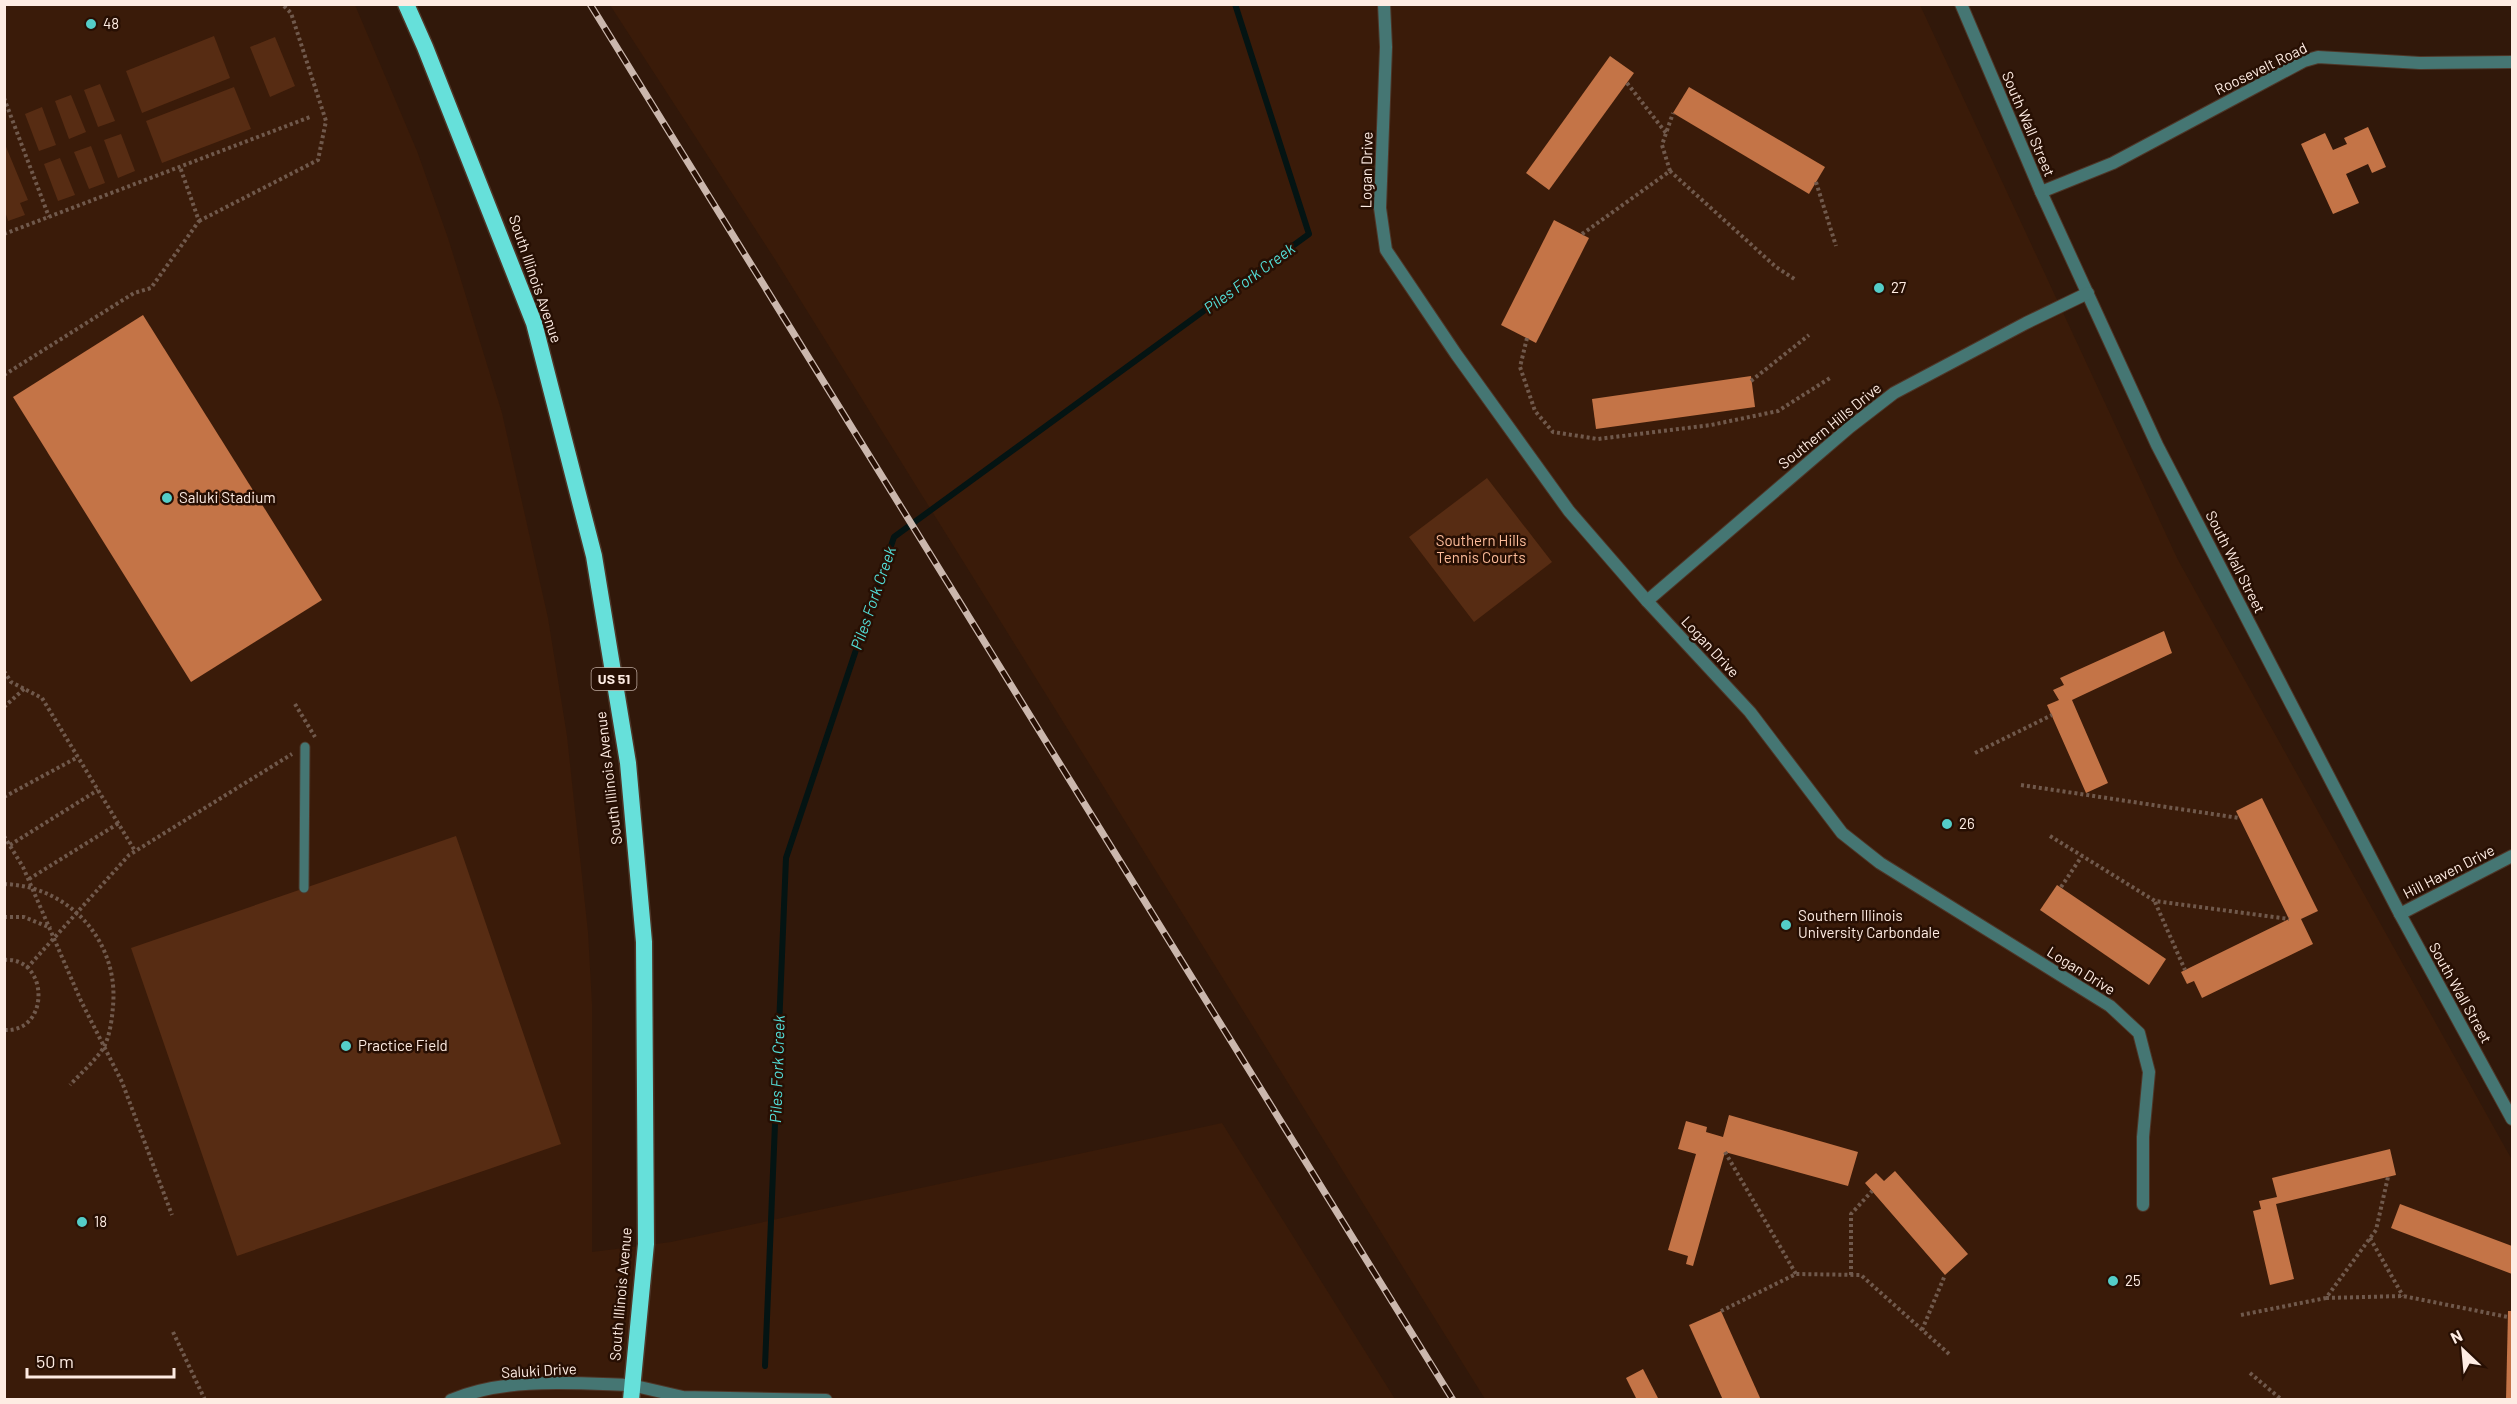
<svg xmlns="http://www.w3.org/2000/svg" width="2517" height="1404" font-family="Barlow,sans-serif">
<rect width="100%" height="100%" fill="#31180a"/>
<!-- built -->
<g fill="#3a1b09">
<polygon points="5,5 355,5 417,151 448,238 502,413 548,618 567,736 588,932 592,1004 592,1252 671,1242 1222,1123 1395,1399 5,1400"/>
<polygon points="610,5 1920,5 2178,560 2512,1160 2512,1399 1485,1399 776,261"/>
</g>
<!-- green -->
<g fill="#572c13">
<polygon points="214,36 230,78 142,113 126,71"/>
<polygon points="275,37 295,86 270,97 250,47"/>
<polygon points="100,84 115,121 98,127 84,90"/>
<polygon points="234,87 251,129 162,163 146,121"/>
<polygon points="71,95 86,132 69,139 55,101"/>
<polygon points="42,107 56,145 39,151 25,114"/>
<polygon points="121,134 135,171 118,178 104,140"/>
<polygon points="4,142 28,200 20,203 25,215 8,221 5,211"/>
<polygon points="91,146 105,183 89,189 74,152"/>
<polygon points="60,158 75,195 58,201 44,164"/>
<polygon points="1487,478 1552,562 1474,622 1409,537"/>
<polygon points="456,836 561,1144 237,1256 131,948"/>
</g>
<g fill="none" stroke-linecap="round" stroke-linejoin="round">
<!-- stream -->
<polyline stroke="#041413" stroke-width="6" points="765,1366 786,858 894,537 1309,234 1235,4"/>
</g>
<!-- building -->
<g fill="#c47447">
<polygon points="1610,56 1634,73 1549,190 1526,173"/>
<polygon points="1689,87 1825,167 1809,194 1673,113"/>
<polygon points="2368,127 2386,167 2372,173 2368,164 2346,174 2359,203 2333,214 2301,144 2325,133 2333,150 2347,144 2344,138"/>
<polygon points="1554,220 1589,238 1536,343 1501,325"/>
<polygon points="143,315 322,600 191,682 13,397"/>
<polygon points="1751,376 1755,407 1596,429 1592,399"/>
<polygon points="2164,631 2172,653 2072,700 2108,783 2086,793 2047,705 2059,700 2053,690 2064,685 2060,678"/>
<polygon points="2262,798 2318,911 2301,919 2313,944 2202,998 2194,981 2187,984 2181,972 2289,919 2236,811"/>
<polygon points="2057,885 2166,959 2149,985 2040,910"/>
<polygon points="1729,1115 1858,1152 1848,1186 1725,1152 1693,1266 1686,1264 1688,1256 1668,1250 1696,1154 1678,1149 1686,1121 1707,1127 1706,1132 1723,1137"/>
<polygon points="2390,1149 2396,1175 2276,1204 2294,1279 2270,1285 2253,1211 2261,1209 2259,1201 2277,1197 2272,1178"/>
<polygon points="1895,1171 1968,1254 1945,1275 1865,1183 1876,1173 1884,1181"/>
<polygon points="2400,1204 2512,1246 2512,1274 2391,1228"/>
<polygon points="1721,1311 1761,1400 1723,1400 1689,1325"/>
<polygon points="2508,1311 2512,1311 2512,1400 2506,1400"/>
<polygon points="1643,1369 1659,1400 1637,1400 1626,1378"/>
</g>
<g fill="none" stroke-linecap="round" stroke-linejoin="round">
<!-- service casing -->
<g stroke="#4e3628" stroke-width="11">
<polyline id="service" points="304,888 305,747"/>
</g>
<!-- minor casing -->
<g stroke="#4e3628" stroke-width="14">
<g id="minor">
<polyline points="2041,192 2113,163 2304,61 2318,57 2420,63 2512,62"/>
<polyline points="2400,914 2512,856"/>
<polyline points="631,1385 683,1397 826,1400"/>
</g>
</g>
<!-- tertiary casing -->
<g stroke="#4e3628" stroke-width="14">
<g id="tertiary">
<polyline points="1384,4 1386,47 1380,208 1386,250 1456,354 1569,511 1647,601 1750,712 1842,833 1880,863 2110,1006 2139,1033 2149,1072 2143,1137 2143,1205"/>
<polyline points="1961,4 2041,192 2157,445 2400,914 2512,1119"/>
<polyline points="1647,601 1850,427 1894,393 2026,323 2088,293"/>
<path d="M451 1400C506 1377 572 1383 631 1385"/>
</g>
</g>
<!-- trunk casing -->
<g stroke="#4e3628" stroke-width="19">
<polyline id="trunk" points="406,4 425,47 534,323 594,556 628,763 644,942 646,1244 631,1400"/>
</g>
<!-- path -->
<g stroke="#70594c" stroke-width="4" stroke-dasharray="3 3" stroke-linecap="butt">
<polyline points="1627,83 1666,133"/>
<polyline points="4,98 49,217"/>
<polyline points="1670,171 1662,145 1673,113"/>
<polyline points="1816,182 1836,246"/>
<polyline points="199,221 318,160 326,121 291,13 282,4"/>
<polyline points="4,234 310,117"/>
<polyline points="1582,234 1670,171 1776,267 1796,280"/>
<polyline points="1527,338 1520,367 1535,411 1553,432 1598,439 1711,425 1778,411 1830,378"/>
<polyline points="4,375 134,293 151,288 199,221 180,167"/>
<polyline points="1751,381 1809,335"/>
<polyline points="4,671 11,682 42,698 135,851"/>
<polyline points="295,704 315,737"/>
<polyline points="4,707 25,688"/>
<polyline points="1975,753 2052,715"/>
<polyline points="2021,785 2239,818"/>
<polyline points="4,797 78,757"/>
<polyline points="4,836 23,867 81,1001 122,1082 172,1215"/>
<polyline points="2050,836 2155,901 2289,919"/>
<polyline points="10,845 98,790"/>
<polyline points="29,879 119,823"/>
<path d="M4 884C70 886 119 942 113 1006 112 1019 110 1035 104 1047 96 1060 81 1073 70 1085"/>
<polyline points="2061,887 2082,856"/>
<polyline points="2155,902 2185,970"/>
<polyline points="4,917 24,917 51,928"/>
<path d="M4 960C49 956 51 1033 4 1030"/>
<polyline points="27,968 129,855 292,754"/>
<polyline points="1725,1152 1796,1274"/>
<polyline points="2370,1238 2403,1296"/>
<polyline points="1851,1275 1851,1214 1872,1191"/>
<polyline points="2326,1298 2403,1296 2508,1317"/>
<polyline points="1721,1311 1796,1274 1861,1275 1949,1354"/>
<polyline points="2241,1315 2326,1298 2376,1230 2388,1177"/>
<polyline points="1922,1330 1945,1275"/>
<polyline points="173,1332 205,1400"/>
<polyline points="2250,1373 2282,1400"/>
</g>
<!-- service -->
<use href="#service" stroke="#457673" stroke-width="9"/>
<!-- minor -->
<use href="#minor" stroke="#457673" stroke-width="12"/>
<!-- tertiary -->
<use href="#tertiary" stroke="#457673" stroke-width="12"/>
<!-- trunk -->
<use href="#trunk" stroke="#66e0da" stroke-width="16"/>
<!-- rail casing -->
<g stroke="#cbb7ad" stroke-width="7">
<polyline id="rail" points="590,4 1453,1400"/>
</g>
<!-- rail -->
<use href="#rail" stroke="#270f03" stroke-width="4.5" stroke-dasharray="14" stroke-linecap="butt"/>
</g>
<!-- markers -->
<g fill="#54cdc8" stroke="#270f03" stroke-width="2">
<circle cx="91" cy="24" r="6"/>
<circle cx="1879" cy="288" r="6"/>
<circle cx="167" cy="498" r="6"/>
<circle cx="1947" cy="824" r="6"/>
<circle cx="1786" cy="925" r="6"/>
<circle cx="346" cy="1046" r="6"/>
<circle cx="82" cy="1222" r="6"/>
<circle cx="2113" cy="1281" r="6"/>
</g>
<g text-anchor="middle" stroke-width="5" stroke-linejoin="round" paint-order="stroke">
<!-- shield labels -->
<rect fill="#270f03" stroke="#beaaa0" stroke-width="1.5" x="591.5" y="668" width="45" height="22" rx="4.5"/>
<g font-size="14" font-weight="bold" fill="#feece3">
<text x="614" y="684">US 51</text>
</g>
<!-- poi labels -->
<g font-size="15" fill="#feece3" stroke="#270f03" text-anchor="start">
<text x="103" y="29">48</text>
<text x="1891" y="293">27</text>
<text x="179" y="503">Saluki Stadium</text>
<text x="1959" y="829">26</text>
<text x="1798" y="921">Southern Illinois<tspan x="1798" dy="17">University Carbondale</tspan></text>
<text x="358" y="1051">Practice Field</text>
<text x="94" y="1227">18</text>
<text x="2125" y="1286">25</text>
</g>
<!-- street labels -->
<g font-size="15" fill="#feece3" stroke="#270f03">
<text transform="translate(2261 69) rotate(-26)" y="5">Roosevelt Road</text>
<text transform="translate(2028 124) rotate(67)" y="5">South Wall Street</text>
<text transform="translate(1367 170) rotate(-89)" y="5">Logan Drive</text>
<text transform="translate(535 279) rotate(71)" y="5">South Illinois Avenue</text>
<text transform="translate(1830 426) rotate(-39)" y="5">Southern Hills Drive</text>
<text transform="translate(2235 562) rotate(63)" y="5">South Wall Street</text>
<text transform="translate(1710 647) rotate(47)" y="5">Logan Drive</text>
<text transform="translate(609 778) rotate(-97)" y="5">South Illinois Avenue</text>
<text transform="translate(2449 872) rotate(-27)" y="5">Hill Haven Drive</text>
<text transform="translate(2081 971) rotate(32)" y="5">Logan Drive</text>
<text transform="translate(2460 993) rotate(61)" y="5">South Wall Street</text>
<text transform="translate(621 1294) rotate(-85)" y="5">South Illinois Avenue</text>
<text transform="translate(539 1371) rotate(-3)" y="5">Saluki Drive</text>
</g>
<!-- park labels -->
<g font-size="15" fill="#febd9b" stroke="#270f03">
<text x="1481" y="546">Southern Hills<tspan x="1481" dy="17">Tennis Courts</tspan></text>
</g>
<!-- water labels -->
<g font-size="16" font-style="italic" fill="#53ddd7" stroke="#270f03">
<text transform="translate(1249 278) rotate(-36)" y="6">Piles Fork Creek</text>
<text transform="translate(873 598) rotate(-71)" y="6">Piles Fork Creek</text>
<text transform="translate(777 1069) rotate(-88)" y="6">Piles Fork Creek</text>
</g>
</g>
<!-- border -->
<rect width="2517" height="1404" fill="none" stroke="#feece3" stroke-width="12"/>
<!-- north arrow -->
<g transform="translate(2463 1350) rotate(334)" stroke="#270f03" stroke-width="4.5" paint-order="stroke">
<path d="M0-4.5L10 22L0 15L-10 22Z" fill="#feece3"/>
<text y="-9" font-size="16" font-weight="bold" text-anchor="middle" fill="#feece3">N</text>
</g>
<!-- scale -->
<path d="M27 1368v9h147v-9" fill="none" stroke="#feece3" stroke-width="3"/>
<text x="36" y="1368" font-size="18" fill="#feece3" stroke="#270f03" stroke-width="4.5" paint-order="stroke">50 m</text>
</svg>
